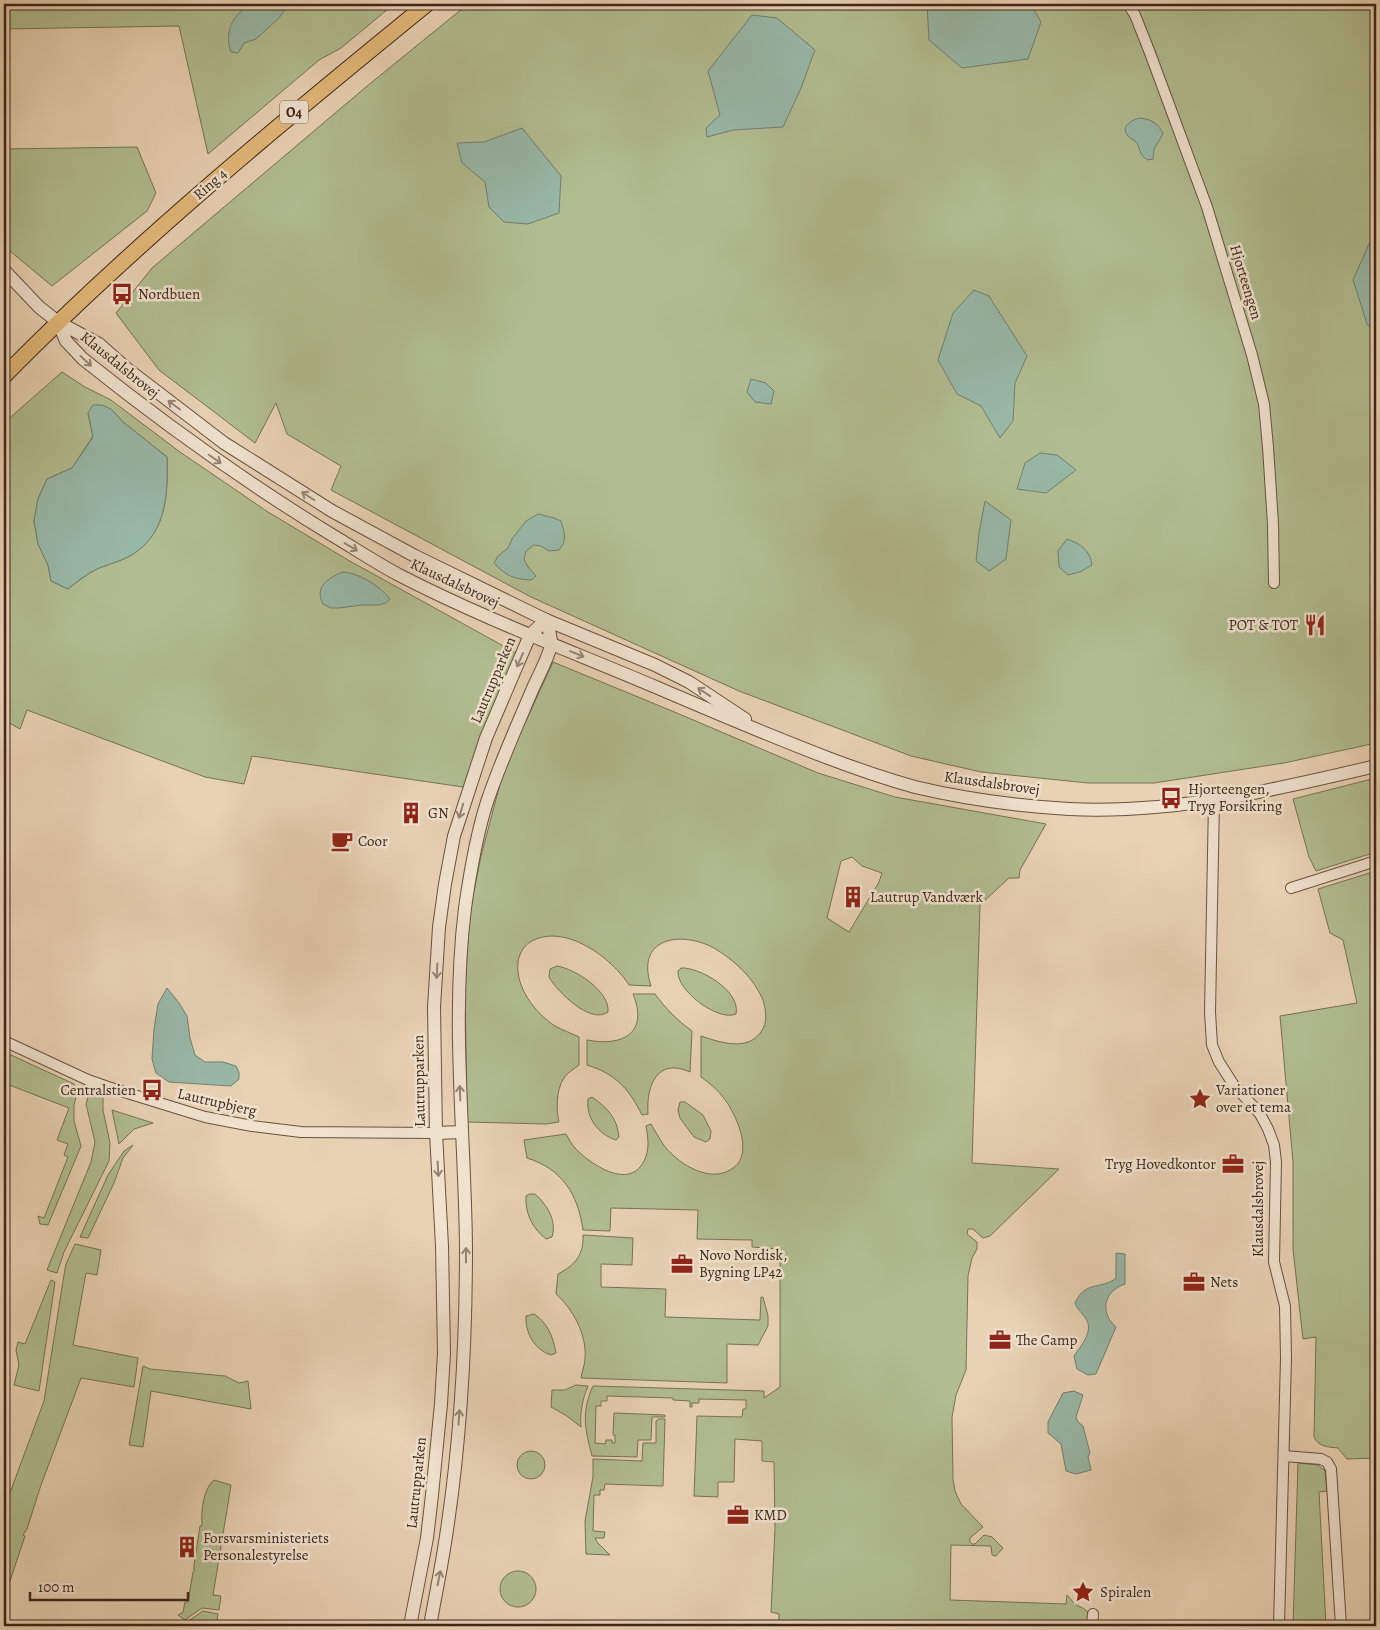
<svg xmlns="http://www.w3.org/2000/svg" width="1380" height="1630" font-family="Alegreya,serif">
<rect width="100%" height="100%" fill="#e8d2b4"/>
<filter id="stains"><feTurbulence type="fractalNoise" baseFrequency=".004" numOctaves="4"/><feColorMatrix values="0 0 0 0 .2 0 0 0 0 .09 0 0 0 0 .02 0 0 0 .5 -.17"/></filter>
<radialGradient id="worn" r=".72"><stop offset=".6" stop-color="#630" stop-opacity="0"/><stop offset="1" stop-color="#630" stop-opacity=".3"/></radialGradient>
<!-- green -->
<g fill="#b1bd91" stroke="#777254" fill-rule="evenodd">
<polygon points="4,4 394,4 341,48 319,60 208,154 179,26 4,29"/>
<polygon points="468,4 1376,4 1376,743 1284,763 1154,783 1088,783 981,772 911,756 739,691 531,597 331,490 341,466 287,434 276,403 255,443 159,370 116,313 152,268 366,87"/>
<polygon points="137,147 156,193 147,211 52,286 4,246 4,149"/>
<path d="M62 372 85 387 111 400 180 452 268 512 348 560 516 653 463 787 252 756 244 784 205 777 27 710 20 729 4 720V423ZM111 409 123 422 167 457C168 492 167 530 136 552 126 560 108 564 97 569 86 574 77 582 68 589L51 581 48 565 38 544 34 521 38 499 47 479 72 468 93 436 88 413Z"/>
<path d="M553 662 672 711 818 773 895 797 1046 824 1020 870 1019 878H1009L980 905 972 1163 1059 1169 990 1236 983 1238 973 1229H968L967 1234 977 1242V1249L972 1258 968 1276 966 1370 956 1395 952 1417 953 1479 955 1491 961 1504 983 1527 970 1538V1542L972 1544H975L984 1535 992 1537 1003 1548 996 1556 992 1555 991 1546 951 1545 950 1600 1066 1604 1067 1595C1071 1598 1071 1601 1075 1604 1080 1607 1084 1608 1089 1613V1622H1078L1077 1626H779V1614L771 1612 775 1529 774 1462 762 1461V1441L735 1439 734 1482H718V1497L694 1496 697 1416 742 1417 743 1409H746V1400L699 1399V1403H692V1407H690V1401L673 1400V1398L607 1396V1401H601V1406H596L595 1443 605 1444 606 1440H612V1443H615V1435H613L614 1413 665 1415V1417H652L651 1440H638L637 1457 592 1456C585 1429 581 1412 593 1386L764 1391V1398L780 1387V1249L752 1247V1240L697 1239 698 1210 611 1208 610 1231 583 1230C578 1194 562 1169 527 1158L524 1140 566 1134C569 1139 571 1144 575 1148 590 1164 629 1191 644 1161 650 1150 648 1137 646 1126L651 1124C655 1131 659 1138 663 1144 676 1162 706 1182 728 1171 734 1168 739 1164 741 1158 748 1140 734 1111 723 1097 717 1089 709 1083 701 1077V1036C719 1042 747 1052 761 1032 768 1023 766 1010 763 1000 754 978 734 960 714 948 680 930 635 938 651 986L629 985C612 958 565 923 532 941 524 945 519 954 518 962 515 987 535 1013 555 1026 562 1030 571 1033 579 1037V1065C574 1069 567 1073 564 1078 556 1090 556 1109 559 1122L546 1124 467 1122 465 985 470 911 481 856 504 769ZM852 857 862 866 882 873 879 882 849 932 827 918 841 861Z"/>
<polygon points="1376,778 1376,852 1316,871 1309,857 1293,799"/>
<path d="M1376 871V1458L1347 1459 1338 1448C1329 1447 1318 1447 1314 1437L1316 1337 1303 1339 1293 1249V1162L1280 1016 1357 1003 1343 940 1330 933 1318 889Z"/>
<path d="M557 966C575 969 610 991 608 1012 590 1025 557 991 549 977L550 969Z"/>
<path d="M681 968C700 967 741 991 736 1014 718 1022 676 990 678 971Z"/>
<path d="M633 994H655C666 1009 677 1020 692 1031L690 1072C657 1057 646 1086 648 1114L642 1115C629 1089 616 1074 587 1065V1040C623 1047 649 1033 633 994Z"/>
<polygon points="11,1055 74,1084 77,1091 74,1106 74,1121 81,1146 48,1225 40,1224 38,1216 44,1218 68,1157 64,1155 68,1144 57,1140 69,1108 4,1083 4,1061 8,1056"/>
<polygon points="92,1093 103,1095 103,1110 110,1143 109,1161 64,1252 57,1273 47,1270 91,1162 95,1142 86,1104 88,1097"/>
<path d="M592 1097C607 1108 617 1117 619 1137L616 1140C598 1134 586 1118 588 1099Z"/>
<polygon points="680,1102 685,1102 703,1115 711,1131 710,1139 706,1142 694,1137 680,1118 678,1110"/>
<polygon points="112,1110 153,1123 134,1129 119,1144"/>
<polygon points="133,1145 123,1158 114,1183 88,1238 80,1237 108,1175 124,1151"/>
<path d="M529 1194H535C547 1205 557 1220 552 1237L546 1239C532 1228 525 1213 526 1196Z"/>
<path d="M583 1235 633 1238 632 1265 601 1264V1287L666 1289 665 1317 760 1320 761 1297H763L768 1316V1326L758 1345 727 1344V1383L581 1378C582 1371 585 1365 585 1358 587 1335 573 1309 556 1294L558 1274C575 1265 584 1255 583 1235Z"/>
<polygon points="75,1244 101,1250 97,1275 86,1273 73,1345 138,1358 134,1387 81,1378 41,1485 27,1529 23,1535 25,1536 5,1596 7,1597 5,1604 4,1509 44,1401 64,1275 66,1264"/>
<polygon points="51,1280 55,1282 39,1391 14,1385 19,1365 16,1350 18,1342 25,1344"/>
<path d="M534 1314C548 1323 553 1337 556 1353L551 1355C535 1350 525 1333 526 1316Z"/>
<polygon points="143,1366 150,1369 225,1376 239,1383 248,1381 251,1409 151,1391 143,1447 129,1445"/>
<path d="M576 1385 588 1386C582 1400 580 1413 581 1427L567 1416 551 1407 552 1390H565Z"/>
<polygon points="659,1419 665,1419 663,1486 605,1484 604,1490 600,1490 600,1495 594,1495 593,1531 605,1532 604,1538 595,1538 597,1542 610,1555 586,1554 585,1521 593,1477 593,1459 642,1461 643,1443 656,1443 656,1421"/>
<circle cx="531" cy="1465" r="14"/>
<polygon points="1298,1463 1318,1465 1325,1471 1327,1491 1319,1492 1326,1626 1293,1626"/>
<path d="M214 1480 231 1485 213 1595 221 1596 219 1610 202 1608 185 1620 178 1615 183 1612 185 1602H188L193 1572H194V1565L200 1526 202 1525C201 1512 203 1489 214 1480Z"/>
<circle cx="518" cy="1589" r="18"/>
<polygon points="203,1611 218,1614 216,1626 181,1626"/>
</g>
<!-- water -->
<g fill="#98b8a7" stroke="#747e6e">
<path d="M262 4H283L284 11 279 18 256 39 244 43 238 53 231 52C225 36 230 17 246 8 251 5 257 5 262 4Z"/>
<polygon points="927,4 1031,4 1041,22 1028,59 962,68 929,40"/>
<polygon points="752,15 777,18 815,50 801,88 783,127 733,130 707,137 706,128 720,115 708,71"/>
<path d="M1140 118C1151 119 1159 124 1163 134L1154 149 1153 159 1148 160C1137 154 1142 148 1135 141 1134 139 1130 139 1129 137 1119 127 1131 120 1140 118Z"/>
<polygon points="522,128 561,176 559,213 528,224 504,222 489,207 485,182 462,163 457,143 484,142"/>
<polygon points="1374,233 1376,234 1376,332 1367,324 1353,280"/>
<polygon points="974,290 989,296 1027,356 1015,383 1013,421 1000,438 981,406 957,394 938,360 953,313"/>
<polygon points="751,379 766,383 774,391 771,404 755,402 747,392"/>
<path d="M93 405H102L111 409 123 422 167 457C168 492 167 530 136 552 126 560 108 564 97 569 86 574 77 582 68 589L51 581 48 565 38 544 34 521 38 499 47 479 72 468 93 437 88 413Z"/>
<polygon points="1040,453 1057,455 1076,470 1046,493 1017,489 1025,463"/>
<polygon points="985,501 1011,520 1006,559 989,571 976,561 979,533"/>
<path d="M538 514 554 518 561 521C564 533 568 539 559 550L549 551 541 546 534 545 526 551 524 559 528 567 536 576 531 580C513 579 506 576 494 563L498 556 508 548 512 539 526 521Z"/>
<path d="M1067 539C1081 544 1090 550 1092 565L1080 572 1068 575 1059 567 1058 551Z"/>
<path d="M343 572C359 573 380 586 390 599L386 603 378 605H362L339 608H331L323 604C314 587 328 578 343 572Z"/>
<polygon points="167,988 179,1003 187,1016 190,1038 195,1055 205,1062 223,1062 236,1066 239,1072 239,1079 231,1086 169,1082 156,1073 152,1059 154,1029 158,1004"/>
<path d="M1116 1253 1125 1254V1284C1104 1291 1099 1312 1116 1327L1096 1374 1088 1375 1077 1369 1074 1356C1081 1346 1094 1331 1086 1319 1082 1312 1078 1311 1075 1303 1085 1280 1102 1290 1116 1278Z"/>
<polygon points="1074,1391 1083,1395 1076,1417 1078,1422 1083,1426 1090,1453 1088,1457 1091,1470 1076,1474 1066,1471 1061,1444 1048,1433 1048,1422 1063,1393"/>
</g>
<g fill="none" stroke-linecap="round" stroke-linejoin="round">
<!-- minor casing -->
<g stroke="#68523f" stroke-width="12">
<g id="minor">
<polyline points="1128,4 1135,15 1150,53 1207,207 1252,355 1264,404 1268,447 1273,524 1274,583"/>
<polyline points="1214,801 1210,1012 1212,1045 1219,1062 1233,1084 1260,1114 1268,1129 1274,1145 1276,1162 1274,1262 1285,1306 1286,1358 1279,1626"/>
<polyline points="1291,888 1376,861"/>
<polyline points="4,1041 88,1080 108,1087 205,1117 252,1126 301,1132 436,1133"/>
<polyline points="1284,1456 1321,1459 1327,1462 1331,1469 1341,1626"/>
<polyline points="1092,1626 1093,1614"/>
</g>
</g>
<!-- tertiary casing -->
<g stroke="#68523f" stroke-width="14">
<g id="tertiary">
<polyline points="4,270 39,307 58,322 99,344 126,368 224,443 332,511 415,556 546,620 655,665 689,682 745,719"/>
<path d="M58 322 66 341 83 359C163 423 245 482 332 535 354 548 376 563 399 575 482 618 571 651 658 688 714 712 770 736 828 758 857 769 886 779 915 787 965 799 1018 806 1069 809 1174 814 1275 790 1376 766"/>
<polyline points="436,1133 462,1132"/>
<polyline points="410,1626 427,1538 432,1495 441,1404 444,1353 442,1246 436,1133 434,1007 439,927 445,884 454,836 486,738 530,635 546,620"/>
<path d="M430 1626C434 1603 439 1579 443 1555 460 1454 466 1350 466 1248 465 1135 451 1021 465 908 470 873 476 836 487 802 500 763 517 726 533 688 538 677 549 656 551 645 552 638 548 627 546 620"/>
</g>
</g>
<!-- primary casing -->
<g stroke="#3d2718" stroke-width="17">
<path id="primary" d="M4 376C136 242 281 123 427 4"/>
</g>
<!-- minor -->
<use href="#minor" stroke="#f0e2ce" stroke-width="10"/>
<!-- tertiary -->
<use href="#tertiary" stroke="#f0e2ce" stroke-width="12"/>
<!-- primary -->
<use href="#primary" stroke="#e4b97a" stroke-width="15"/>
</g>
<!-- one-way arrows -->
<defs><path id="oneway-shaft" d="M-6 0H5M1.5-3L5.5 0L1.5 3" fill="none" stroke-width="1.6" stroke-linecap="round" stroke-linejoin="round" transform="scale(1.25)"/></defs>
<g stroke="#968473">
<use href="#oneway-shaft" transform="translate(86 361) rotate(42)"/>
<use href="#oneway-shaft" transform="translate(174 405) rotate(-143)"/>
<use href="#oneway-shaft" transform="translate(215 459) rotate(35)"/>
<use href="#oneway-shaft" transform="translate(308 496) rotate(-148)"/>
<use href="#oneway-shaft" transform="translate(351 547) rotate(31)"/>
<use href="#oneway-shaft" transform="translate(577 654) rotate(22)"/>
<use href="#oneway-shaft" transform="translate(520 660) rotate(114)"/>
<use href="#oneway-shaft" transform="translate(704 692) rotate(-147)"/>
<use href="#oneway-shaft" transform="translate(461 811) rotate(107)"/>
<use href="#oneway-shaft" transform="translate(437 971) rotate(93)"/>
<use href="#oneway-shaft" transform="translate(460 1093) rotate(-92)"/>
<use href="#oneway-shaft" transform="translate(438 1169) rotate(87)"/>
<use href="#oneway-shaft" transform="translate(466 1255) rotate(-90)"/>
<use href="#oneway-shaft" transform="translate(459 1417) rotate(-86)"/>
<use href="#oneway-shaft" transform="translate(439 1578) rotate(-79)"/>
</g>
<!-- icons -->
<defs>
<g id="bus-bare" transform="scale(1.725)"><path d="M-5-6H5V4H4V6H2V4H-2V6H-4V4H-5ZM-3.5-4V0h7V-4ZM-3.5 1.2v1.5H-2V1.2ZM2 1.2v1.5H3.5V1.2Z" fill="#8f2418" stroke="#f0e2ce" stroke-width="2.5" paint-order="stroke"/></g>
<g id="restaurant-bare" transform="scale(1.725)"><path d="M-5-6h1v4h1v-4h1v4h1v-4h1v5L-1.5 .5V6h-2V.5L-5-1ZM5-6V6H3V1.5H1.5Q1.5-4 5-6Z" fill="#8f2418" stroke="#f0e2ce" stroke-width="2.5" paint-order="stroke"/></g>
<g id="building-bare" transform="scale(1.725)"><path d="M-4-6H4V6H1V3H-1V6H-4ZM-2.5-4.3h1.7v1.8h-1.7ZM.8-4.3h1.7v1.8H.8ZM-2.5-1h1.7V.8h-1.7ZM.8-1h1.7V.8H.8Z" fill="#8f2418" stroke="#f0e2ce" stroke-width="2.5" paint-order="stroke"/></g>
<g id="cafe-bare" transform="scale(1.725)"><path d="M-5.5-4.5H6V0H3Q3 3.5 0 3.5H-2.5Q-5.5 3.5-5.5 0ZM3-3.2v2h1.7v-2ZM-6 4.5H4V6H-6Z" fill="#8f2418" stroke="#f0e2ce" stroke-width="2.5" paint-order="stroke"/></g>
<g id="sight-bare" transform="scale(1.725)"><path d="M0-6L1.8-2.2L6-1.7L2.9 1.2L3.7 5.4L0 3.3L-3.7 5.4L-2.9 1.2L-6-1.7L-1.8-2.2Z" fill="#8f2418" stroke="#f0e2ce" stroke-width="2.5" paint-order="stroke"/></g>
<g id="office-bare" transform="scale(1.725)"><path d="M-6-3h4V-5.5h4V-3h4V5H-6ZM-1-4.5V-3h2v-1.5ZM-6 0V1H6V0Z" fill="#8f2418" stroke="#f0e2ce" stroke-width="2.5" paint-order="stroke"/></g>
</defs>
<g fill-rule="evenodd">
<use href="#bus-bare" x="122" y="294"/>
<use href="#restaurant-bare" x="1315" y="625"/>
<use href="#bus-bare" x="1171" y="798"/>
<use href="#building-bare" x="411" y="813"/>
<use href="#cafe-bare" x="342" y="841"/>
<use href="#building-bare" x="853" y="897"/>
<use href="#bus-bare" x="152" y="1090"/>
<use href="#sight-bare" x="1200" y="1099"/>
<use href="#office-bare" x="1233" y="1164"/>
<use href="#office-bare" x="682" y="1264"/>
<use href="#office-bare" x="1194" y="1282"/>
<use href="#office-bare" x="1000" y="1340"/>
<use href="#office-bare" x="738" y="1515"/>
<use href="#building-bare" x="187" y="1547"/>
<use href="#sight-bare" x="1083" y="1592"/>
</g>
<g text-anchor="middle" stroke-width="5" stroke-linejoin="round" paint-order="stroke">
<!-- shield labels -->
<rect fill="#f0e2ce" stroke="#735f4f" stroke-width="1" x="280" y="100.5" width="28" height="23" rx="4"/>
<g font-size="14" font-weight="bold" fill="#3d2718">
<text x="294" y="117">O4</text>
</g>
<!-- street labels -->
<g font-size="15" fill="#3d2718" stroke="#f0e2ce">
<text transform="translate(210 184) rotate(-41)" y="5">Ring 4</text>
<text transform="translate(1246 282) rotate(73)" y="5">Hjorteengen</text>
<text transform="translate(120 365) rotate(39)" y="5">Klausdalsbrovej</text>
<text transform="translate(455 583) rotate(25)" y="5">Klausdalsbrovej</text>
<text transform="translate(493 680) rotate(-67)" y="5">Lautrupparken</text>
<text transform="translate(992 783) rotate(8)" y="5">Klausdalsbrovej</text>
<text transform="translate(419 1081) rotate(-91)" y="5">Lautrupparken</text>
<text transform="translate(217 1102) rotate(13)" y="5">Lautrupbjerg</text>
<text transform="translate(1258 1209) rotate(-90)" y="5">Klausdalsbrovej</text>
<text transform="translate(416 1483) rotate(-84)" y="5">Lautrupparken</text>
</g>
<!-- poi labels -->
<g font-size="15" fill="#3d2718" stroke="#f0e2ce" text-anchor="start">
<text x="138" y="299">Nordbuen</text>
<text x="1298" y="630" text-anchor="end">POT &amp; TOT</text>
<text x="1188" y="794">Hjorteengen,<tspan x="1188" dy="17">Tryg Forsikring</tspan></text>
<text x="428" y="818">GN</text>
<text x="358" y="846">Coor</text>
<text x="870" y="902">Lautrup Vandværk</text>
<text x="136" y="1095" text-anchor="end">Centralstien</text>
<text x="1216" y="1095">Variationer<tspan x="1216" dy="17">over et tema</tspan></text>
<text x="1216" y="1169" text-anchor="end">Tryg Hovedkontor</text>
<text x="699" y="1260">Novo Nordisk,<tspan x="699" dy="17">Bygning LP42</tspan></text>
<text x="1210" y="1287">Nets</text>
<text x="1016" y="1345">The Camp</text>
<text x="754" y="1520">KMD</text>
<text x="203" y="1543">Forsvarsministeriets<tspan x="203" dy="17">Personalestyrelse</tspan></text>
<text x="1100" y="1597">Spiralen</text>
</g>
</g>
<!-- margin -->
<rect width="1380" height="1630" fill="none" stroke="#e8d2b4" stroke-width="20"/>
<rect x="5" y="5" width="1370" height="1620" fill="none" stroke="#3d2718" stroke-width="2.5"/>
<rect x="10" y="10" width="1360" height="1610" fill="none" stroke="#3d2718"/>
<!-- scale -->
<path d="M30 1592v8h158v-8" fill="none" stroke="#3d2718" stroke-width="2.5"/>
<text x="38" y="1592" font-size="15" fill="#3d2718" stroke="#f0e2ce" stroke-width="4" paint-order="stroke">100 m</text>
<rect width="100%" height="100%" filter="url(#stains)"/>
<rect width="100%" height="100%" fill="url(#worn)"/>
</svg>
